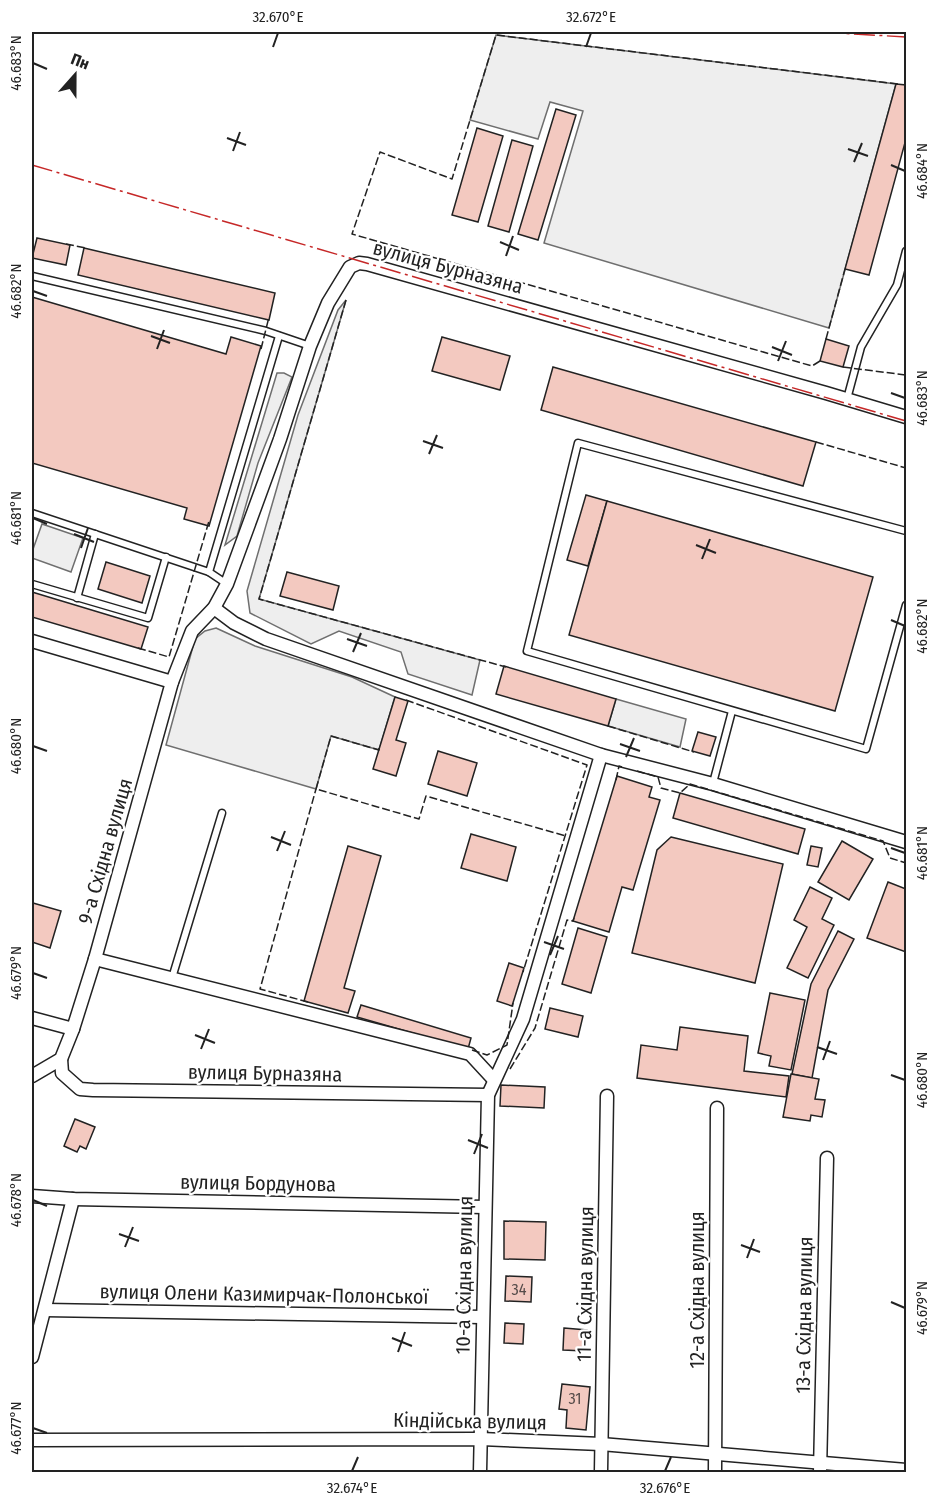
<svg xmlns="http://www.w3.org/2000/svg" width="938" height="1504" font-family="'Fira Sans Condensed',sans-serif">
<rect width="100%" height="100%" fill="#fff"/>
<!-- green -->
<g fill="#eee" stroke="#6f6f6f" stroke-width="1.5">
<polygon points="496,35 896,84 829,328 544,243 583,111 550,102 538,139 470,120"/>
<polygon points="346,300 259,599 480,660 472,695 408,674 401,652 339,631 311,644 250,613 247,591 298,415 338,310"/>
<polygon points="277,373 284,373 292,377 258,463 237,536 225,545"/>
<polygon points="42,524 83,538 71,572 32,558 32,552"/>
<polygon points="216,628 255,646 352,677 395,697 379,750 331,736 316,789 166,745 195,639 205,631"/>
<polygon points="616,699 686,719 680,747 608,726"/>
</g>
<!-- building -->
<g fill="#f3c9c0" stroke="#222" stroke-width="1.5">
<polygon points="896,84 906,85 906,139 869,275 845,269"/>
<polygon points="556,109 576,115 538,240 518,234"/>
<polygon points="477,128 503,136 478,222 452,215"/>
<polygon points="512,140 533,146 509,232 488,226"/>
<polygon points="37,238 70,245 66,265 32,258"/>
<polygon points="84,248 275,293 269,320 78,275"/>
<polygon points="32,297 226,354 231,337 261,346 209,526 184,519 187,508 32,463"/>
<polygon points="442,337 510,356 500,390 432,371"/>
<polygon points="826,339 849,346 843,367 820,361"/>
<polygon points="553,367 816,442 803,486 541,410"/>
<polygon points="586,495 607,501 588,566 567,560"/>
<polygon points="607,501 873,577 835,711 569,635"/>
<polygon points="106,562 150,576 142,603 98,589"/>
<polygon points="287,572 339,586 333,610 280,596"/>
<polygon points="32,592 148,627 141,649 32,617"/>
<polygon points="504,666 616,699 608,726 496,694"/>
<polygon points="395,697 408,701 396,740 406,743 396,776 373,769"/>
<polygon points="698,732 716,737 710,756 692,751"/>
<polygon points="438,751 477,763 467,796 428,784"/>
<polygon points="617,776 652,787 649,797 660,800 633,890 622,887 609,932 573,921"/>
<polygon points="680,793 805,829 798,854 673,818"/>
<polygon points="471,834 516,847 507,881 461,868"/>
<polygon points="671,837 783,864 755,983 632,953 657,850"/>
<polygon points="842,841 873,859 849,900 818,882"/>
<polygon points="348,846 381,856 344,988 355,991 348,1013 304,1001"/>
<polygon points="811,846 822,848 818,867 807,865"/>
<polygon points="888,882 906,889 906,952 867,938"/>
<polygon points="810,887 832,898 822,919 834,925 808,978 787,968 807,927 794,920"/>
<polygon points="33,903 61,911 50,948 32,942 32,909"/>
<polygon points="578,928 607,937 591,993 562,984"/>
<polygon points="838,931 854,939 828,990 812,1078 792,1074 811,984"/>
<polygon points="509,963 524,968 512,1006 497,1001"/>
<polygon points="770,993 805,1000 791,1070 769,1066 771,1056 758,1053"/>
<polygon points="361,1005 471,1038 468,1049 357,1017"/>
<polygon points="550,1008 583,1016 578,1037 545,1029"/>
<polygon points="680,1027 748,1036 744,1071 789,1076 786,1097 637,1078 641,1045 677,1050"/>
<polygon points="791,1074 819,1079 815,1099 825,1100 822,1117 811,1115 810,1121 783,1117"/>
<polygon points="501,1085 545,1087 544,1108 500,1106"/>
<polygon points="75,1119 95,1127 86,1149 80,1146 77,1152 64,1146"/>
<polygon points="504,1221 546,1222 545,1260 504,1259"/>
<polygon points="506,1276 532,1277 531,1302 505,1301"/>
<polygon points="505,1323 524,1324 523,1344 504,1343"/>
<polygon points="564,1328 587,1330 585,1351 563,1350"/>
<polygon points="562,1384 590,1387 586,1430 566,1428 567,1410 559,1409"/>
</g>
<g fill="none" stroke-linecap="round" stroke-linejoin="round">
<!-- lane casing -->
<g stroke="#222" stroke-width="9">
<g id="lane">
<polyline points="32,276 266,331 310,346"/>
<polyline points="847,399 861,347 897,285 906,251"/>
<polyline points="32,513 209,572"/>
<polyline points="906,531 578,443 527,651 866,749 906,605"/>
<polyline points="32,584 148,618 166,557"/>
<polyline points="227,584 209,572 279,336"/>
<polyline points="77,598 95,534"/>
<polyline points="713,783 732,711"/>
<polyline points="172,978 222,813"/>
</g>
</g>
<!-- street casing -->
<g stroke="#222" stroke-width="15">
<g id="street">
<polyline points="214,608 234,623 266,639 601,755 713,784 906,842"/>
<polyline points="32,641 172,682 192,631 214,608 227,584 280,439 310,346 328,303 350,267 359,263 367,264 826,393 906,417"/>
<polyline points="95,959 470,1054 494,1080"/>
<polyline points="32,1018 73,1029"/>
<polyline points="61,1059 62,1073 80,1089 93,1090 488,1095"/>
<polyline points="32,1076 61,1059 73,1029 95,959 172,682"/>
<polyline points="32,1196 73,1199 485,1207"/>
<polyline points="45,1310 482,1317"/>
<polyline points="32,1357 73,1199"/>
<polyline points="32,1440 481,1439 601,1444 906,1470"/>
<polyline points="480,1472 488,1095 523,1019 601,755"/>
<polyline points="601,1472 607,1096"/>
<polyline points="715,1472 717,1108"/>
<polyline points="820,1472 827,1158"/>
</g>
</g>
<!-- lane -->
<use href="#lane" stroke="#fff" stroke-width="6"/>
<!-- street -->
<use href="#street" stroke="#fff" stroke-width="12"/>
<!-- fence -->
<g stroke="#222" stroke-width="1.5" stroke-dasharray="8 3" stroke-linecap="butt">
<polyline points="66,244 86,248"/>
<polyline points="346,300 259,599 506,667"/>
<polyline points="826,339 845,269"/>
<polyline points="261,349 269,317"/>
<polyline points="820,361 812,366 352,234 380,152 452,179 496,35 898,84"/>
<polyline points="843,367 906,375"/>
<polyline points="816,442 906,468"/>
<polyline points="138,648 169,657 209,521"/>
<polyline points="406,700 587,765 523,972"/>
<polyline points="608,726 694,752"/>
<polyline points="379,748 379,750 331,736 316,789 419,819 426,796 566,836"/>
<polyline points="637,771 658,777 661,788 680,793 690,784 883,841 890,858 906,863"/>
<polyline points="616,780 619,766 622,767"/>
<polyline points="308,1002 260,989 316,789"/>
<polyline points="472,1050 487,1055 507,1045 513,1003"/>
<polyline points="510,1069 535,1028 567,920 573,921 574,918"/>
</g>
<!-- power -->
<g stroke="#c62828" stroke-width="1.5" stroke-dasharray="21 4.5 3 4.5" stroke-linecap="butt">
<polyline points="821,32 906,37"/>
<polyline points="32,165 906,421"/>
</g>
</g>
<!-- ticks -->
<path fill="none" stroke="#222" stroke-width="2" d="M273 47 278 33M586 47 591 33M33 63 47 69M227 138 246 145M848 149 868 156M233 151 240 132M854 162 862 143M891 165 905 171M500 242 519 250M506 256 513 236M33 291 47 296M151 336 170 343M772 347 792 355M157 349 164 330M778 361 786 341M891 393 905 398M423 441 443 448M429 454 437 435M33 518 47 524M74 534 94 542M696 545 716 553M81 548 88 528M702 559 710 539M891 620 905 626M347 639 367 646M353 652 361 633M620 744 640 751M33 746 47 751M626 757 634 738M271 837 291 845M891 848 905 853M277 851 285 831M544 942 564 949M550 955 558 936M33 973 47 978M195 1035 215 1043M817 1047 837 1054M201 1049 209 1029M823 1060 830 1041M891 1075 905 1080M468 1140 488 1148M474 1154 482 1134M33 1200 47 1206M119 1234 139 1241M741 1245 760 1252M125 1247 133 1227M747 1258 754 1239M891 1302 905 1308M392 1338 412 1346M398 1352 405 1332M33 1428 47 1433M352 1471 358 1457M665 1471 671 1457"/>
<g text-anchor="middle" stroke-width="4.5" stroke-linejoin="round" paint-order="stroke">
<!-- number labels -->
<g font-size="16" fill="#564c4a">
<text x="519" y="1295">34</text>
<text x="575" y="1404">31</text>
</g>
<!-- street labels -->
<g font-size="20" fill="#222" stroke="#fff">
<text transform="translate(448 267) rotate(15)" y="7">вулиця Бурназяна</text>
<text transform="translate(105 851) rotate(-74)" y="7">9-а Східна вулиця</text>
<text transform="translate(265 1073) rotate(1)" y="7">вулиця Бурназяна</text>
<text transform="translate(258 1183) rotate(1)" y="7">вулиця Бордунова</text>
<text transform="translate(464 1275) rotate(-89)" y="7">10-а Східна вулиця</text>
<text transform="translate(585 1284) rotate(-89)" y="7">11-а Східна вулиця</text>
<text transform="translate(697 1290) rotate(-90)" y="7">12-а Східна вулиця</text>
<text transform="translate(264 1294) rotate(1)" y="7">вулиця Олени Казимирчак-Полонської</text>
<text transform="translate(804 1315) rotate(-89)" y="7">13-а Східна вулиця</text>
<text transform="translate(470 1421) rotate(1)" y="7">Кіндійська вулиця</text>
</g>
</g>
<!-- border -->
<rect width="938" height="1504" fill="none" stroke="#ffffff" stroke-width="66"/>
<!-- north arrow -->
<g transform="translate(75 75) rotate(21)" stroke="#ffffff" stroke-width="4.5" paint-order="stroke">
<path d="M0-4.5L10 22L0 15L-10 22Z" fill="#222222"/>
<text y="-9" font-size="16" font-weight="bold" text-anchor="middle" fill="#222222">Пн</text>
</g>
<rect x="33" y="33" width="872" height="1438" fill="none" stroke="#222" stroke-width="2"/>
<g font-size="15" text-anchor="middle" fill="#222">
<text x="278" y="22">32.670°E</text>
<text x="591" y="22">32.672°E</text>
<text transform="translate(16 63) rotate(-90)" y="5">46.683°N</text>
<text transform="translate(922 171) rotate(-90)" y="5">46.684°N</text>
<text transform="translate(16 291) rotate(-90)" y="5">46.682°N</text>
<text transform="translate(922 398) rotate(-90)" y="5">46.683°N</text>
<text transform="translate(16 518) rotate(-90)" y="5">46.681°N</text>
<text transform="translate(922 626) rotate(-90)" y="5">46.682°N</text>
<text transform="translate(16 746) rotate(-90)" y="5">46.680°N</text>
<text transform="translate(922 853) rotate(-90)" y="5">46.681°N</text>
<text transform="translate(16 973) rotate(-90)" y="5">46.679°N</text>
<text transform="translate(922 1080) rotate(-90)" y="5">46.680°N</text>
<text transform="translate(16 1200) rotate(-90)" y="5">46.678°N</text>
<text transform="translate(922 1308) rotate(-90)" y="5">46.679°N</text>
<text transform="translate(16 1428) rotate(-90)" y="5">46.677°N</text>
<text x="352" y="1493">32.674°E</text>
<text x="665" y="1493">32.676°E</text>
</g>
</svg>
